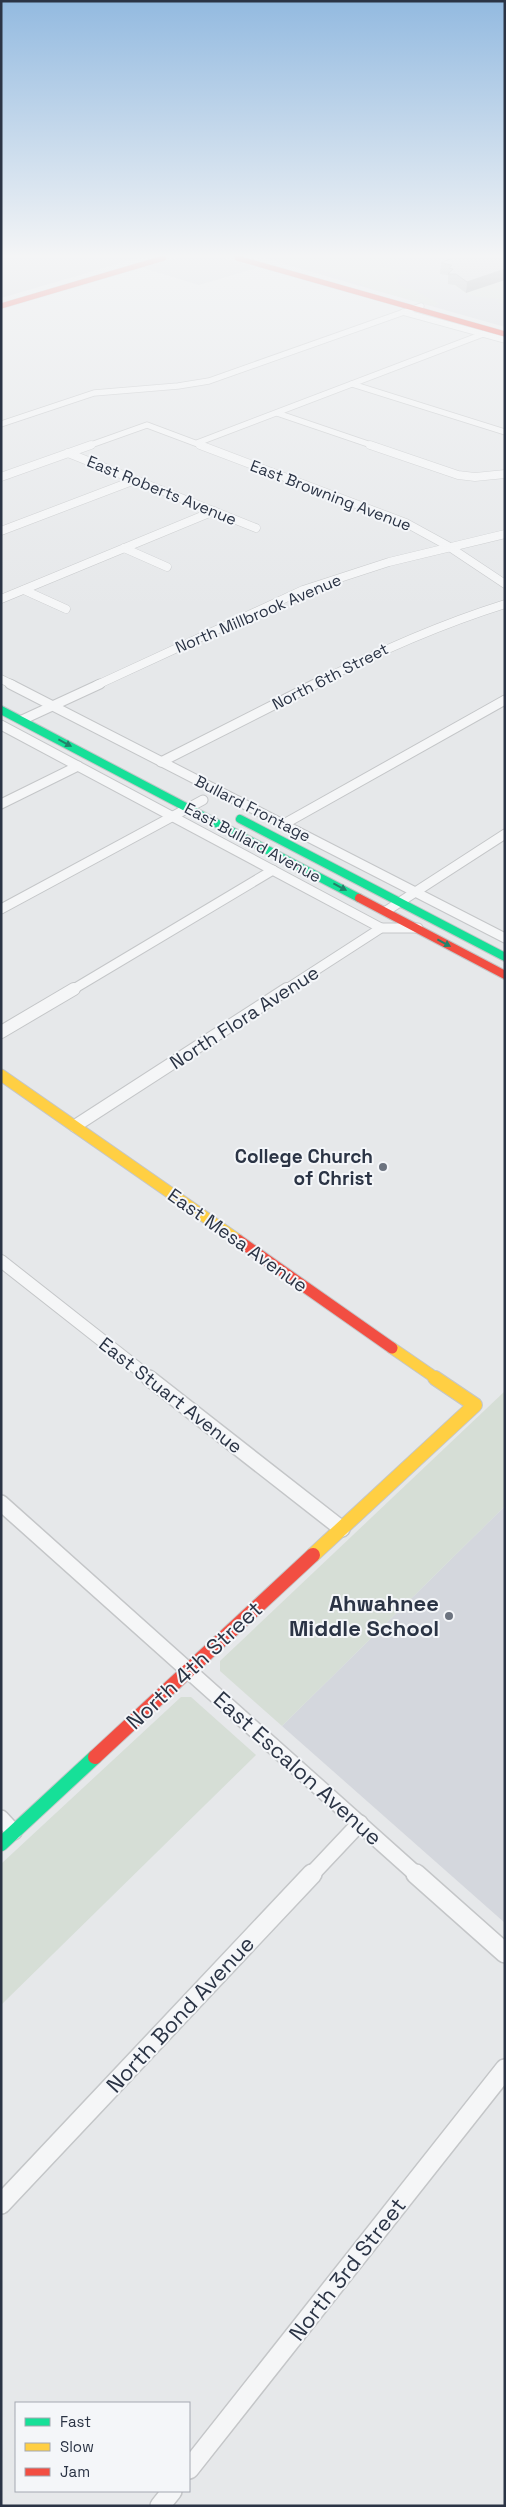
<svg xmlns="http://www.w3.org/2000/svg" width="506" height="2507" font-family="'Space Grotesk',sans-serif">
<rect width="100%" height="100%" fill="#e6e8ea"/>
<!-- built -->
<g fill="#d4d7dd">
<polygon points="1,258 138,258 1,298"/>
<polygon points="177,258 224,258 257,268 199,285 143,268"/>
<polygon points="263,258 505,258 505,327 371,289"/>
<polygon points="505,1506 505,1923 282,1726"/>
</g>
<!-- green -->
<g fill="#d6ded6">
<polygon points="276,258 398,258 378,265 409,273 396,276 399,285 405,289 412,289 440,304 433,306 375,290 323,270 296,266"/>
<path d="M505 258V304L497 302 502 300C491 297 481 298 470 295 462 293 457 286 451 285V276L440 274Z"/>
<polygon points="505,1391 505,1506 282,1726 220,1671 220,1661"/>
<polygon points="181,1697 191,1697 256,1755 1,2005 1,1864"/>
</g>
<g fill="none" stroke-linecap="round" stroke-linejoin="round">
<!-- street-far5 casing -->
<g stroke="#c4c6c8" stroke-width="7">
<g id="street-far5">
<polyline points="403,312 505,340"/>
<polyline points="352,384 505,432"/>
<polyline points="277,413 374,446"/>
<polyline points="1,424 94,393 178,386 209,381 421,306"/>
<polyline points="197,443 483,334"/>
<polyline points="88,446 147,425 203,446"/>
</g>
</g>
<!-- street-far4 casing -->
<g stroke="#c4c6c8" stroke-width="9">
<g id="street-far4">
<polyline points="200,445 406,523 448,546 505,584"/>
<polyline points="370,445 458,475 475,477 505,474"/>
<polyline points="68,453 256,528"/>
<polyline points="1,477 91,445"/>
<polyline points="1,531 135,480"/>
<polyline points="124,548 167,567"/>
<polyline points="24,590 66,609"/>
<polyline points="1,599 214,511"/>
<polyline points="1,679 13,685"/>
<polyline points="97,685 303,590 389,562 505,534"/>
<path d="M313 685C375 653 438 625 505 604"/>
</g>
</g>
<!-- street-far3 casing -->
<g stroke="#c4c6c8" stroke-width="11">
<g id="street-far3">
<polyline points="10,684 505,938"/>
<polyline points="22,720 100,684"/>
<polyline points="1,725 381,928"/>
<polyline points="161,762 315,684"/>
<polyline points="1,804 78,766"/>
<polyline points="284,824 505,700"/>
<polyline points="1,909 203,800"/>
<polyline points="386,911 505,834"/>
<polyline points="72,990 273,870"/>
<polyline points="285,990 381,928 418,928"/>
</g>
</g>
<!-- street-far2 casing -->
<g stroke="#c4c6c8" stroke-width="14">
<g id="street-far2">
<polyline points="1,1032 74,989"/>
<polyline points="75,1126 287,989"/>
<polyline points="1,1261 151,1379"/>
</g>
</g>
<!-- street-far1 casing -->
<g stroke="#c4c6c8" stroke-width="18">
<g id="street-far1">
<polyline points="149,1378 342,1529"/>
<polyline points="1,1503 417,1875"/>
<polyline points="1,1818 14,1832"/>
<polyline points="311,1875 360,1823"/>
</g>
</g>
<!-- street casing -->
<g stroke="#c4c6c8" stroke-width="22">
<g id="street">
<polyline points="416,1874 505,1953"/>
<polyline points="1,2204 312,1874"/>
<polyline points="189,2469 505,2069"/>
<polyline points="160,2506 172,2491"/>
</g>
</g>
<!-- fast-far1 casing -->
<g stroke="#c4c6c8" stroke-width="10">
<g id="fast-far1">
<polyline points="1,710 359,898"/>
<polyline points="240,819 505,957"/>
</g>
</g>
<!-- fast casing -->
<g stroke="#c4c6c8" stroke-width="16">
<polyline id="fast" points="1,1844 95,1757"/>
</g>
<!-- slow-far1 casing -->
<g stroke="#c4c6c8" stroke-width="13">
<g id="slow-far1">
<polyline points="1,1075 238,1240"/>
<polyline points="392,1348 437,1379"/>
</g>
</g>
<!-- slow casing -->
<g stroke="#c4c6c8" stroke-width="16">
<polyline id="slow" points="313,1555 475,1405 435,1378"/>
</g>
<!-- jam-far3 casing -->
<g stroke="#c4c6c8" stroke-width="6">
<g id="jam-far3">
<polyline points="237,258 505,334"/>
<polyline points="1,306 164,258"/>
</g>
</g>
<!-- jam-far2 casing -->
<g stroke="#c4c6c8" stroke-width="10">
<polyline id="jam-far2" points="359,898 505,975"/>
</g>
<!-- jam-far1 casing -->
<g stroke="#c4c6c8" stroke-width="13">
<polyline id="jam-far1" points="238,1240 392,1348"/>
</g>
<!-- jam casing -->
<g stroke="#c4c6c8" stroke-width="16">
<polyline id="jam" points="95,1757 313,1555"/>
</g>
<!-- street-far5 -->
<use href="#street-far5" stroke="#f5f6f7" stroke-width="5.5"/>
<!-- street-far4 -->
<use href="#street-far4" stroke="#f5f6f7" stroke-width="8"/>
<!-- street-far3 -->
<use href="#street-far3" stroke="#f5f6f7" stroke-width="9"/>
<!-- street-far2 -->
<use href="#street-far2" stroke="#f5f6f7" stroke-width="12"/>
<!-- street-far1 -->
<use href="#street-far1" stroke="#f5f6f7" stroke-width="15"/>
<!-- street -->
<use href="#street" stroke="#f5f6f7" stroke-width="19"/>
<!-- fast-far1 -->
<use href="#fast-far1" stroke="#16e098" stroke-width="8"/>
<!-- fast -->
<use href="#fast" stroke="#16e098" stroke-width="14"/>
<!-- slow-far1 -->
<use href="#slow-far1" stroke="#ffcf43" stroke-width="11"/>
<!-- slow -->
<use href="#slow" stroke="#ffcf43" stroke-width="14"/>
<!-- jam-far3 -->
<use href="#jam-far3" stroke="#f24e42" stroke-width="5"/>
<!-- jam-far2 -->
<use href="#jam-far2" stroke="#f24e42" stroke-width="8"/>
<!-- jam-far1 -->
<use href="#jam-far1" stroke="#f24e42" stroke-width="11"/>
<!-- jam -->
<use href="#jam" stroke="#f24e42" stroke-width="14"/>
</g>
<!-- wall -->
<polygon fill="#b1b3b5" points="505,258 466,293 455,285 448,284 448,275 440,274 441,263"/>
<!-- shaded-wall -->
<polygon fill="#909294" points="505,269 505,280 466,293 467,282"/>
<!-- building -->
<polygon fill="#ced0d3" stroke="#909294" points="452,258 505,258 505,269 467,282 456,274 448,274 453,269 449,268 452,265 441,263"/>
<!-- one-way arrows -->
<defs><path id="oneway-solid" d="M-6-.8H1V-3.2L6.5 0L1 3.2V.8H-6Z" transform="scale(1.25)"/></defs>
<g fill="#22816a">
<use href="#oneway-solid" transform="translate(65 743) rotate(28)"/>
<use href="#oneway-solid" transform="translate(340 887) rotate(28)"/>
<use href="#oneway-solid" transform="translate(444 943) rotate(28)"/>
</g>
<!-- sky -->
<linearGradient id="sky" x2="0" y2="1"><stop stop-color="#93bae0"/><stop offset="0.42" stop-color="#f4f5f6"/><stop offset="1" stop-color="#f4f5f6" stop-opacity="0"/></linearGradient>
<rect width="506" height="609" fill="url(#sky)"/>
<!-- markers -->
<g fill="#6c737f" stroke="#f4f6f9" stroke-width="2">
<circle cx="383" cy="1167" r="5"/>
<circle cx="449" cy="1616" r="5"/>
</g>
<g text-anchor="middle" stroke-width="4" stroke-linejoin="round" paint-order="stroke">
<!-- far-street labels -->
<g font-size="16" fill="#2b3445" stroke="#f4f6f9">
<text transform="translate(162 490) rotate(22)" y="6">East Roberts Avenue</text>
<text transform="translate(331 495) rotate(21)" y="6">East Browning Avenue</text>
<text transform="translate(258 613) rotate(-23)" y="6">North Millbrook Avenue</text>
<text transform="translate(330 676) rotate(-27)" y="6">North 6th Street</text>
<text transform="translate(253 808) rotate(27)" y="6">Bullard Frontage</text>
<text transform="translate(253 842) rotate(28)" y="6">East Bullard Avenue</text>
</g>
<!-- street labels -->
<g font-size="19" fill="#2b3445" stroke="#f4f6f9">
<text transform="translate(244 1017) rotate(-33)" y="7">North Flora Avenue</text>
<text transform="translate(238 1240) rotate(35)" y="7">East Mesa Avenue</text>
<text transform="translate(171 1395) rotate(38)" y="7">East Stuart Avenue</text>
</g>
<!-- poi labels -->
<g font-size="19" font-weight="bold" fill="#2b3445" stroke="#f4f6f9" text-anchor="end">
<text x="373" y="1163">College Church<tspan x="373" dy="22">of Christ</tspan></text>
</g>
<!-- near-poi labels -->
<g font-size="22" font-weight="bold" fill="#2b3445" stroke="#f4f6f9" text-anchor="end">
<text x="439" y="1611">Ahwahnee<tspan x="439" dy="25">Middle School</tspan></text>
</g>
<!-- near-street labels -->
<g font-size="22" fill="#2b3445" stroke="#f4f6f9">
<text transform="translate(194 1665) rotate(-43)" y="8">North 4th Street</text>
<text transform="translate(298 1768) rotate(42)" y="8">East Escalon Avenue</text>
<text transform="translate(180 2014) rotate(-47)" y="8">North Bond Avenue</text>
<text transform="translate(347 2269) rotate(-52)" y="8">North 3rd Street</text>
</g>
</g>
<!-- border -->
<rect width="506" height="2507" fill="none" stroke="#2b3445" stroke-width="5"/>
<!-- legend -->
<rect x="15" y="2402" width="175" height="90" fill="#f4f6f9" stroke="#a4a8b1"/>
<rect x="25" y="2418" width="25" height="8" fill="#16e098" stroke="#a4a8b1"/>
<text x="60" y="2427" font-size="15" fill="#2b3445">Fast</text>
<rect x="25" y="2443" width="25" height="8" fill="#ffcf43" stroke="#a4a8b1"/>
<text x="60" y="2452" font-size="15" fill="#2b3445">Slow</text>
<rect x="25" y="2468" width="25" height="8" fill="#f24e42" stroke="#a4a8b1"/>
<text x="60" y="2477" font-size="15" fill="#2b3445">Jam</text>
</svg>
